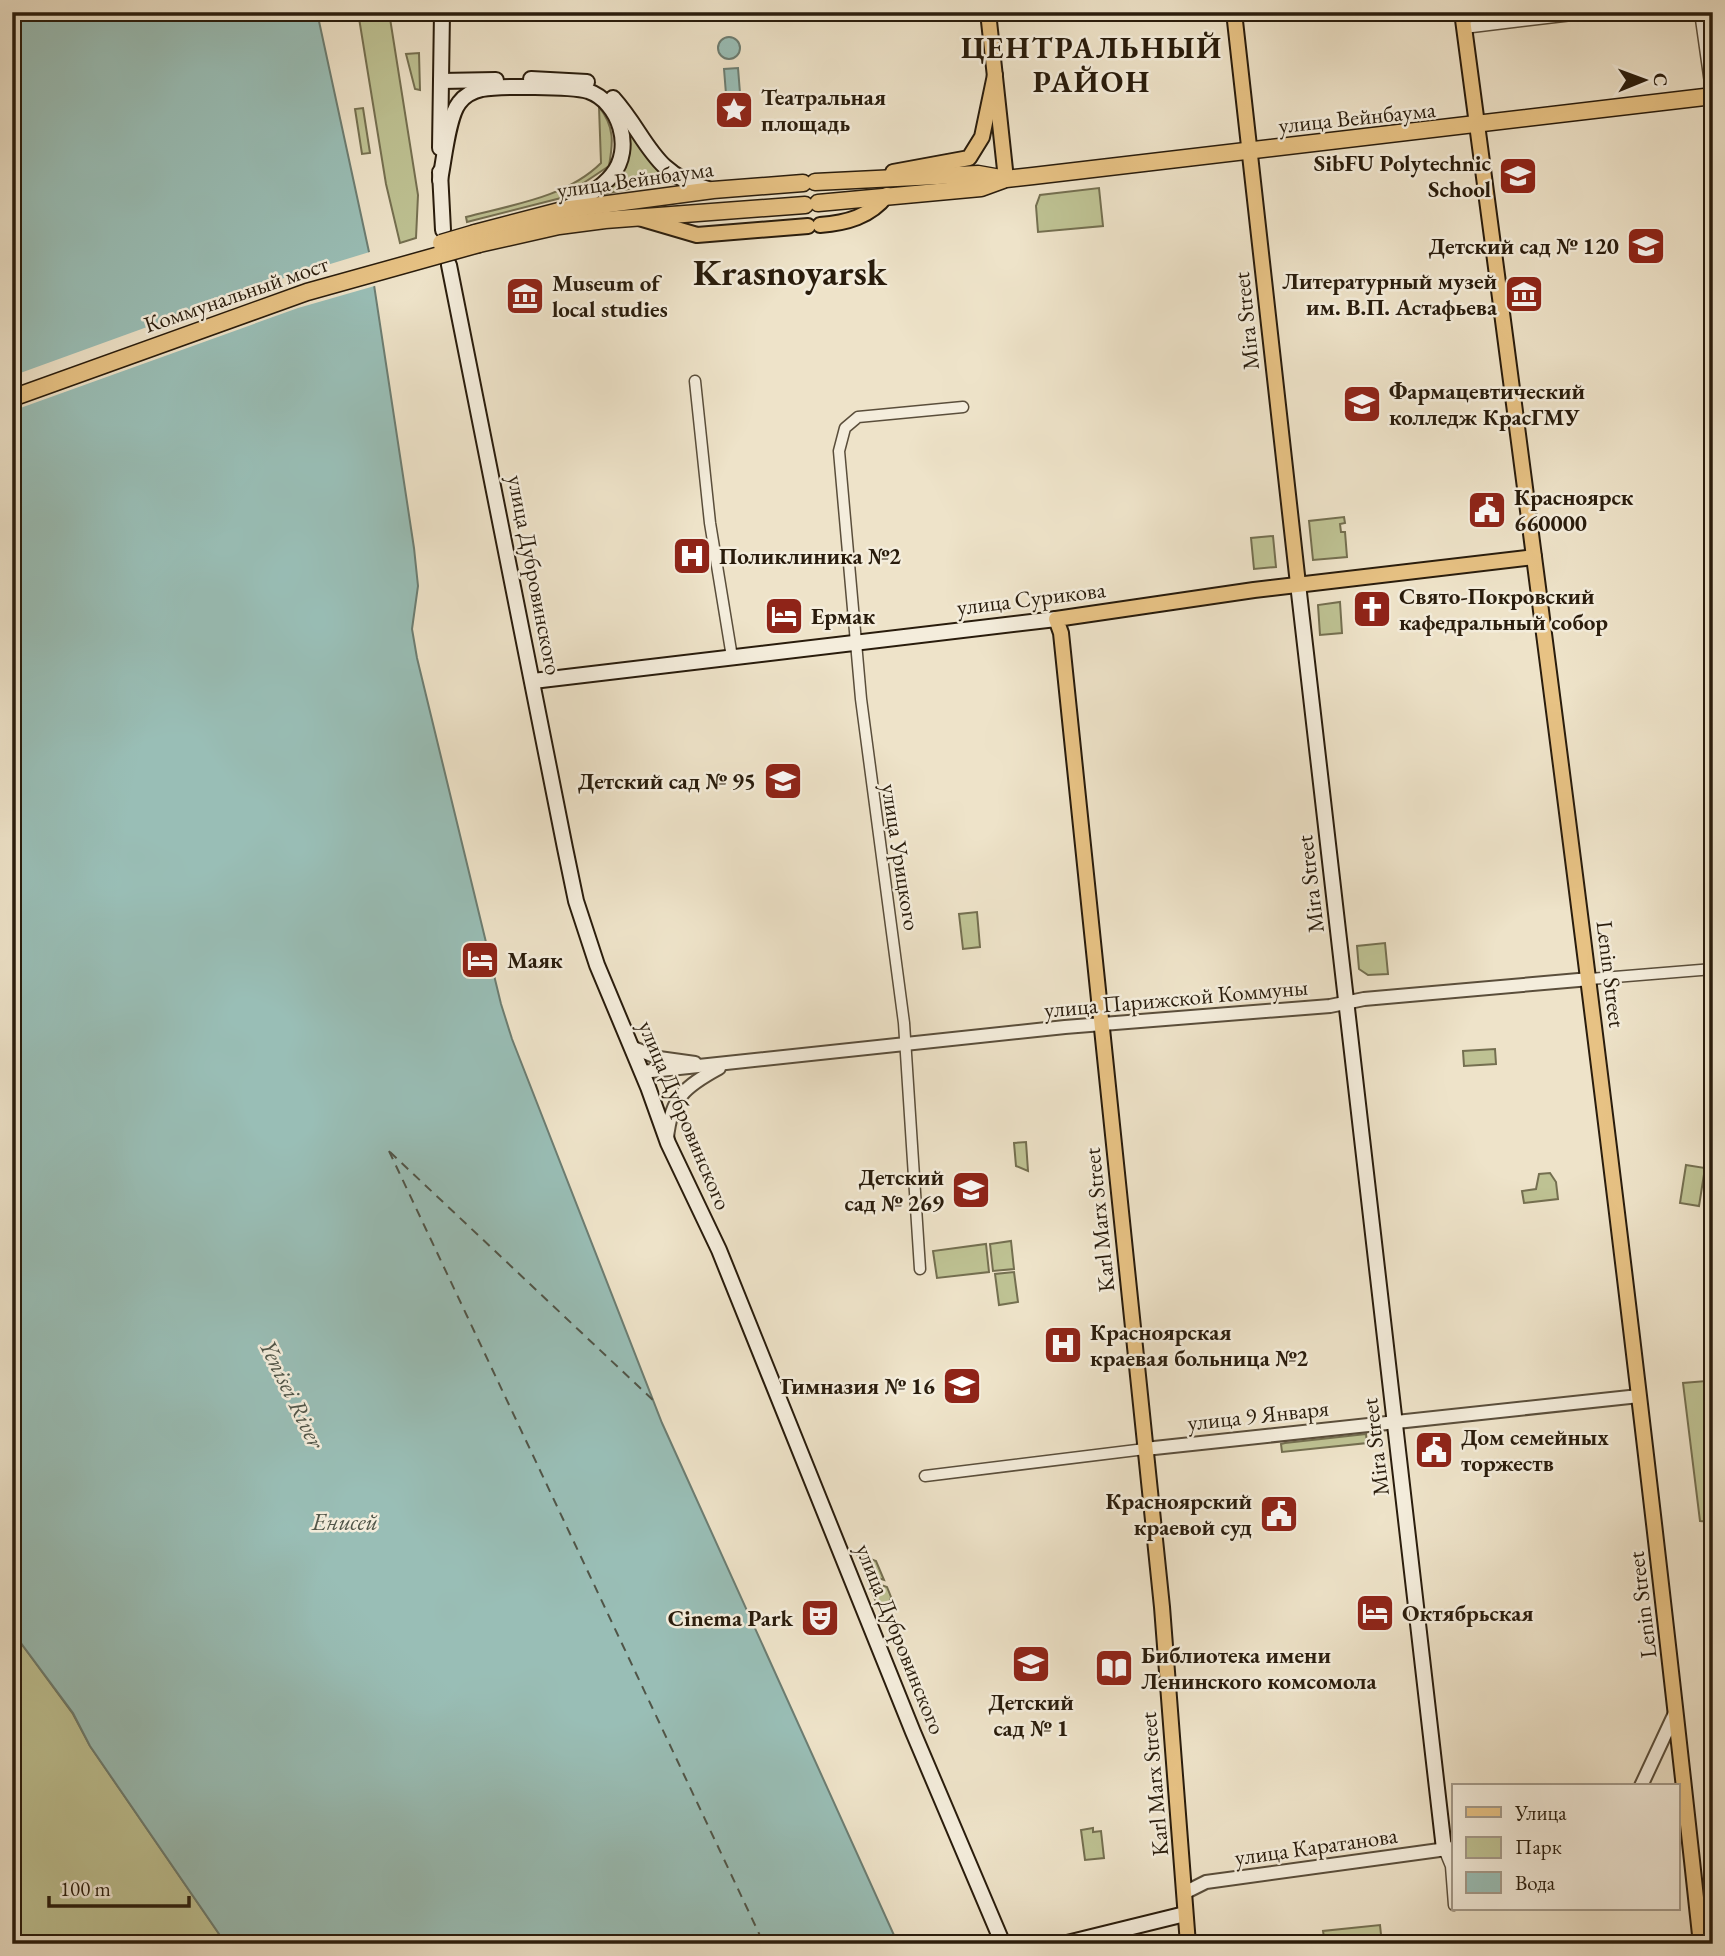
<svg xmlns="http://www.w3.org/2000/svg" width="1725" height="1956" font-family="'EB Garamond',serif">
<rect width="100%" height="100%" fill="#eee3c9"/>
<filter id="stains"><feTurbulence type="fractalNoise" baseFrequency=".00286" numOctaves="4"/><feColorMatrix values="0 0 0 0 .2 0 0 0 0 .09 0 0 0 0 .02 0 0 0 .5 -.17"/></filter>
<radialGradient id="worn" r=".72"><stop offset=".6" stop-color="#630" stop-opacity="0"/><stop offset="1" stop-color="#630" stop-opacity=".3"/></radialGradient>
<!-- green -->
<g fill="#bec293" stroke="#746f50" stroke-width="2">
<polygon points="358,12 389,12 418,195 416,238 400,243 386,184"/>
<polygon points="419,53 420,90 415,89 406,54"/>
<path d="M599 107C615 127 613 143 609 166L561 198 467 222 466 217C512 205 567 197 601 163Z"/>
<polygon points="363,108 370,153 362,154 355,109"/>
<polygon points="626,130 631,132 659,171 673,180 594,196 608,184"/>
<polygon points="1099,188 1103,226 1038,232 1036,206 1040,195"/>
<polygon points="1344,517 1345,523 1340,524 1341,532 1345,532 1347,557 1313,560 1309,521"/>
<polygon points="1273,536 1276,567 1254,569 1251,538"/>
<polygon points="1340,602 1342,633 1320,635 1318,605"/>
<polygon points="977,912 980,947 963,949 959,914"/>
<polygon points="1385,943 1388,974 1368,975 1359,969 1357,946"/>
<polygon points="1495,1049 1496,1064 1464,1066 1463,1051"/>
<polygon points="1026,1142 1028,1171 1016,1166 1014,1143"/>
<polygon points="1686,1165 1705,1168 1699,1206 1680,1203"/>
<polygon points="1550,1173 1556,1182 1558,1199 1524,1203 1522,1191 1536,1189 1539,1174"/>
<polygon points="1011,1241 1014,1269 993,1271 990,1244"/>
<polygon points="986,1244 989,1272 937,1278 933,1251"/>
<polygon points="1014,1272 1018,1302 999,1305 995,1274"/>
<polygon points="1706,1381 1713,1522 1700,1521 1683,1383"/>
<polygon points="1366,1434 1367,1443 1282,1452 1281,1444 1285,1443"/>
<polygon points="857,1554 876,1561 884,1580 865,1574"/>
<polygon points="867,1580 887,1587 891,1597 883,1619"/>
<polygon points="12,1631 73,1714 90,1746 226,1944 12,1944"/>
<polygon points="1093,1828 1093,1832 1101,1831 1104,1858 1085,1860 1081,1830"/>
<polygon points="1380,1925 1382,1944 1325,1944 1323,1931"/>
</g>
<!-- water -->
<g fill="#99beb6" stroke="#6c7d72" stroke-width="2">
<polygon points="12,12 317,12 369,252 414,548 418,586 412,629 417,658 501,1004 512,1039 662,1423 898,1944 226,1944 90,1746 73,1713 12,1631"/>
<circle cx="729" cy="48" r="11"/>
<polygon points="738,68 740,93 726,94 724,69"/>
</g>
<!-- pier -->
<polygon fill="#eee3c9" points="373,251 378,285 298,308 12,411 12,376 271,282"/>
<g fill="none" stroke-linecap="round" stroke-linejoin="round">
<!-- ferry -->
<g stroke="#505548" stroke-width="2" stroke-dasharray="9 7" stroke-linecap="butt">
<polyline points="389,1151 764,1944"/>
<polyline points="390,1152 655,1402"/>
</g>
<!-- minor casing -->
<g stroke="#5a4e3b" stroke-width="13">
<g id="minor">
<polyline points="1700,12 1712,97"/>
<polyline points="1464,28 1572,15"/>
<polyline points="695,381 710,523 732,657"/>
<polyline points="1590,979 1713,969"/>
<polyline points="920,1269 904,1023 861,699 839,451 845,428 858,417 963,407"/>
<polyline points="925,1476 1145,1449"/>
<polyline points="1444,1849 1451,1866 1454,1905"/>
</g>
</g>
<!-- tertiary casing -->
<g stroke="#5a4e3b" stroke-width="16">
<g id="tertiary">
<polyline points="631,1047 659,1058 695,1063"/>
<polyline points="642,1072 1065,1027 1330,1006 1364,999 1590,979"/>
<path d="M667 1138C671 1098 684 1087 719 1068"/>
<polyline points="1145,1449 1639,1396"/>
<polyline points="1641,1786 1676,1711"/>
<polyline points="1186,1892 1206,1882 1454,1848"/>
</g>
</g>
<!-- secondary casing -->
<g stroke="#291c0c" stroke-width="18">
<g id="secondary">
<polyline points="531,79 587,82"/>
<polyline points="441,81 496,80"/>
<path d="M613 98C648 137 651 174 708 189"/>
<polyline points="440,148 442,12"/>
<polyline points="440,172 443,230"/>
<path d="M440 180C444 161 448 117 459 103 464 96 473 91 482 89 498 86 572 86 588 91 620 102 634 149 612 175 601 189 580 200 565 209"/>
<polyline points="449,265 565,848 576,901 597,965 648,1087 668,1143 719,1250 913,1732 1003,1944"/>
<polyline points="1298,584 1444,1849"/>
<polyline points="533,681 1056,619"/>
<polyline points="1063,1944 1185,1914"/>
</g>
</g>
<!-- primary casing -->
<g stroke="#291c0c" stroke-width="18">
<g id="primary">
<polyline points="988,12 1006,179"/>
<polyline points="1234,12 1298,584"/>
<path d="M1462 12C1548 655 1632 1299 1701 1944"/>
<polyline points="893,172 969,158 982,137 995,75"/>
<polyline points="639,218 697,235 808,226"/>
<path d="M820 225C846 223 870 217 887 195"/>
<polyline points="1188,1944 1162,1607 1073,749 1061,633 1056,619 1254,590 1534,557"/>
</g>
</g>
<!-- trunk casing -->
<g stroke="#291c0c" stroke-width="19">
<g id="trunk">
<polyline points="815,182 978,174 1006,179 1033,176 1713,96"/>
<polyline points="818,203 981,188 1003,180"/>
<polyline points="475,233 563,210 713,190 803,183"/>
<polyline points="479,244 559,226 605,220 805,205"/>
</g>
</g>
<!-- minor -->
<use href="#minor" stroke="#f4eddc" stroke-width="10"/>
<!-- tertiary -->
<use href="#tertiary" stroke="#f4eddc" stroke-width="12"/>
<!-- secondary -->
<use href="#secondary" stroke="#f4eddc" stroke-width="14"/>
<!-- primary -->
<use href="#primary" stroke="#e7c284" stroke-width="14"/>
<!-- trunk -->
<use href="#trunk" stroke="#e7c284" stroke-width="16"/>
<!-- trunk-bridge casing -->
<g stroke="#291c0c" stroke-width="19" stroke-linecap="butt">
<g id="trunk-bridge">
<polyline points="441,243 475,233"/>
<polyline points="12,398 307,292 479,244"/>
</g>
</g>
<!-- trunk-bridge -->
<use href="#trunk-bridge" stroke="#e7c284" stroke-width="16"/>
</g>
<!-- icons -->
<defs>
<g id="sight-square" transform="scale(2.0125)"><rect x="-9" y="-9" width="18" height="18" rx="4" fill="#8f2418" stroke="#f4eddc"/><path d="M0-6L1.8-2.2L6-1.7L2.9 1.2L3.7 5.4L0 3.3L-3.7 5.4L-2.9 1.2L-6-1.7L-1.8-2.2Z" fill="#fff"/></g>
<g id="university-square" transform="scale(2.0125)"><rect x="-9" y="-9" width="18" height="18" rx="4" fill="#8f2418" stroke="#f4eddc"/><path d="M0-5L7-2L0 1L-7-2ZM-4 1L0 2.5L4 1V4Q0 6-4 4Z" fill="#fff"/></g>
<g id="school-square" transform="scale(2.0125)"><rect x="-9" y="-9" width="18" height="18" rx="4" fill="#8f2418" stroke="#f4eddc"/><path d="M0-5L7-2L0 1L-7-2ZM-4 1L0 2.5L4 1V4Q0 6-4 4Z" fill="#fff"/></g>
<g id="museum-square" transform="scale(2.0125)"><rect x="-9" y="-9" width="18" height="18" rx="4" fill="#8f2418" stroke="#f4eddc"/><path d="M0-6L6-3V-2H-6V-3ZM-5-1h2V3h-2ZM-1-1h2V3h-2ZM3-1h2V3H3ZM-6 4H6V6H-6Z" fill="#fff"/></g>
<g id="civic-square" transform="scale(2.0125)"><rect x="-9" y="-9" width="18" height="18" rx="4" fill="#8f2418" stroke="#f4eddc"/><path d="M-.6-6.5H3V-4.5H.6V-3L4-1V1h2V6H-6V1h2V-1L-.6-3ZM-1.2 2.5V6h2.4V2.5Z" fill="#fff"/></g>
<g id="hospital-square" transform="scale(2.0125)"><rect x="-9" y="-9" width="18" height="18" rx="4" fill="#8f2418" stroke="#f4eddc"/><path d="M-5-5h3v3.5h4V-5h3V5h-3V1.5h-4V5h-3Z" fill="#fff"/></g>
<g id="church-square" transform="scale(2.0125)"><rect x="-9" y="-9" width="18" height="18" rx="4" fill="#8f2418" stroke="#f4eddc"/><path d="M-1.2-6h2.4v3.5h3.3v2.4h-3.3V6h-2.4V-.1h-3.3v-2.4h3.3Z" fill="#fff"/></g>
<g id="hotel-square" transform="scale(2.0125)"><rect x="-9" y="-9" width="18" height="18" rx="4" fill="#8f2418" stroke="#f4eddc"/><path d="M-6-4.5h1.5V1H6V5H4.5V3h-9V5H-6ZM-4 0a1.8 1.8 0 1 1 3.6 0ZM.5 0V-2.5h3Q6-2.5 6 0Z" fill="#fff"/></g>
<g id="theatre-square" transform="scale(2.0125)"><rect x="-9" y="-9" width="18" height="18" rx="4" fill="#8f2418" stroke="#f4eddc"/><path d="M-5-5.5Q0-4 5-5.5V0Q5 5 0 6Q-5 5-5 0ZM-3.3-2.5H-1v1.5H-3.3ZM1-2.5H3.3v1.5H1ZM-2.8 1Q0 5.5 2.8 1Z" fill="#fff"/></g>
<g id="library-square" transform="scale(2.0125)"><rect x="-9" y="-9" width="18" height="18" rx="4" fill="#8f2418" stroke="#f4eddc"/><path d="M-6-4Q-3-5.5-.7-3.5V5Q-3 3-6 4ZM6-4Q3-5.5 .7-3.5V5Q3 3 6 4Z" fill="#fff"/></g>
</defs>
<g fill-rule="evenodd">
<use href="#sight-square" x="734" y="110"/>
<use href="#university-square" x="1518" y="176"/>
<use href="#school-square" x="1646" y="246"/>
<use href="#museum-square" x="1524" y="294"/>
<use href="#museum-square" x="525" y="296"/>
<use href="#university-square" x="1362" y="404"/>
<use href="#civic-square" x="1487" y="510"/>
<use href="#hospital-square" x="692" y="556"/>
<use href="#church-square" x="1372" y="609"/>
<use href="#hotel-square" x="784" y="616"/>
<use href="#school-square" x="783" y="781"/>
<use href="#hotel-square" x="480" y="960"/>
<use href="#school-square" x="971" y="1190"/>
<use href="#hospital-square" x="1063" y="1345"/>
<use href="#school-square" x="962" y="1386"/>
<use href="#civic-square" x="1434" y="1450"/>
<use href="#civic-square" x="1279" y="1514"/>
<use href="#hotel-square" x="1375" y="1613"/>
<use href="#theatre-square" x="820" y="1618"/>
<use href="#school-square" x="1031" y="1664"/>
<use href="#library-square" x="1114" y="1668"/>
</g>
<g text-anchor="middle" stroke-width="5" stroke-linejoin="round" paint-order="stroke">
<!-- poi labels -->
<g font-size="23" font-weight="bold" fill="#291c0c" stroke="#f4eddc" text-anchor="start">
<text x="761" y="105">Театральная<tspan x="761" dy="26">площадь</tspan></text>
<text x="1491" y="171" text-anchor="end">SibFU Polytechnic<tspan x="1491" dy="26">School</tspan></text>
<text x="1619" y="254" text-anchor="end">Детский сад № 120</text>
<text x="1497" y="289" text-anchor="end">Литературный музей<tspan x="1497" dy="26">им. В.П. Астафьева</tspan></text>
<text x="552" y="291">Museum of<tspan x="552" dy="26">local studies</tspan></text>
<text x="1389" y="399">Фармацевтический<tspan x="1389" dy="26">колледж КрасГМУ</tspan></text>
<text x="1514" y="505">Красноярск<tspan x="1514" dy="26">660000</tspan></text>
<text x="719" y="564">Поликлиника №2</text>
<text x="1399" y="604">Свято-Покровский<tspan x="1399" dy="26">кафедральный собор</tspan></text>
<text x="811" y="624">Ермак</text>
<text x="756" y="789" text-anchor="end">Детский сад № 95</text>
<text x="507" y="968">Маяк</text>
<text x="944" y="1185" text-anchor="end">Детский<tspan x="944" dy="26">сад № 269</tspan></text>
<text x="1090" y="1340">Красноярская<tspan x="1090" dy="26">краевая больница №2</tspan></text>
<text x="935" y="1394" text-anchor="end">Гимназия № 16</text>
<text x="1461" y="1445">Дом семейных<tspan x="1461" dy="26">торжеств</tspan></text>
<text x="1252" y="1509" text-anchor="end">Красноярский<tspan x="1252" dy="26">краевой суд</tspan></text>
<text x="1402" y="1621">Октябрьская</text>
<text x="793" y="1626" text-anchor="end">Cinema Park</text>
<text x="1141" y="1663">Библиотека имени<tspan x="1141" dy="26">Ленинского комсомола</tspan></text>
<text x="1031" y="1710" text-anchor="middle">Детский<tspan x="1031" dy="26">сад № 1</tspan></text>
</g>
<!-- street labels -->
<g font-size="23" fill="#291c0c" stroke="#f4eddc">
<text transform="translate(1357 117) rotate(-6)" y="8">улица Вейнбаума</text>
<text transform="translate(635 179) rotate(-8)" y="8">улица Вейнбаума</text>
<text transform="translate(236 294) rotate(-19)" y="8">Коммунальный мост</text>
<text transform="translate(1246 321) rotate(-96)" y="8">Mira Street</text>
<text transform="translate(535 575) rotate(79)" y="8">улица Дубровинского</text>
<text transform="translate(1031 598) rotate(-7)" y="8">улица Сурикова</text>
<text transform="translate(901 857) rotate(81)" y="8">улица Урицкого</text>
<text transform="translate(1310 884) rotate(-97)" y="8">Mira Street</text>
<text transform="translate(1611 974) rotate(83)" y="8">Lenin Street</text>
<text transform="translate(1176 998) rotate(-5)" y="8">улица Парижской Коммуны</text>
<text transform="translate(685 1115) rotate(67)" y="8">улица Дубровинского</text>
<text transform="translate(1099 1220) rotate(-96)" y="8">Karl Marx Street</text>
<text transform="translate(1258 1415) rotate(-6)" y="8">улица 9 Января</text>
<text transform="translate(1375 1447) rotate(-97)" y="8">Mira Street</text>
<text transform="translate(1642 1605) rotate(-97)" y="8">Lenin Street</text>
<text transform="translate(901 1639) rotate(68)" y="8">улица Дубровинского</text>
<text transform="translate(1154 1784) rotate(-95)" y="8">Karl Marx Street</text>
<text transform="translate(1316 1846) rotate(-8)" y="8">улица Каратанова</text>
</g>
<!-- water labels -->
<g font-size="24" font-style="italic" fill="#505548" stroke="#f4eddc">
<text transform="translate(292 1394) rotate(64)" y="8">Yenisei River</text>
<text x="345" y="1530">Енисей</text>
</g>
<!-- district labels -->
<g font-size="30" font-weight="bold" letter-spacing="2" fill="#291c0c" stroke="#f4eddc">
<text x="1092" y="58">ЦЕНТРАЛЬНЫЙ<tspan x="1092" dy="34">РАЙОН</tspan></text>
</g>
<!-- town labels -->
<g font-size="37" font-weight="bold" fill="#291c0c" stroke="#f4eddc">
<text x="790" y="285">Krasnoyarsk</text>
</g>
</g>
<!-- margin -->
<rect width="1725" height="1956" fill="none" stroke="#eee3c9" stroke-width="42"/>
<rect x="14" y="14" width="1697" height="1928" fill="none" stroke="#291c0c" stroke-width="3.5"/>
<rect x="21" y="21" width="1683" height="1914" fill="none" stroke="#291c0c" stroke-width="2"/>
<!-- legend -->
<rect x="1452" y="1784" width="228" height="126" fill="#f4eddc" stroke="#a39989" stroke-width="2"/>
<rect x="1466" y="1807" width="35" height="10" fill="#e7c284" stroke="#a39989" stroke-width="2"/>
<text x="1515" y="1820" font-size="21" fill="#291c0c">Улица</text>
<rect x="1466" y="1837" width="35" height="21" fill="#bec293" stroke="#a39989" stroke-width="2"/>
<text x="1515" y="1854" font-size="21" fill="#291c0c">Парк</text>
<rect x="1466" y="1872" width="35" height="21" fill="#99beb6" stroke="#a39989" stroke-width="2"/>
<text x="1515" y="1890" font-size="21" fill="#291c0c">Вода</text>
<!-- north arrow -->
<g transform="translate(1644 80) rotate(89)" stroke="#f4eddc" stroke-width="5" paint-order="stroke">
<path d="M0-5L12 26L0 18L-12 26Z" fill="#291c0c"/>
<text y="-10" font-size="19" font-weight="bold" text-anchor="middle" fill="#291c0c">С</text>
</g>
<!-- scale -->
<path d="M49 1896v10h140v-10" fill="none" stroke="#291c0c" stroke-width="3.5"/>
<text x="60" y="1896" font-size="21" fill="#291c0c" stroke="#f4eddc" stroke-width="5" paint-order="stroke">100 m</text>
<rect width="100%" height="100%" filter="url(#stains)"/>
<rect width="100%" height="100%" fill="url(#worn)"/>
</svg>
